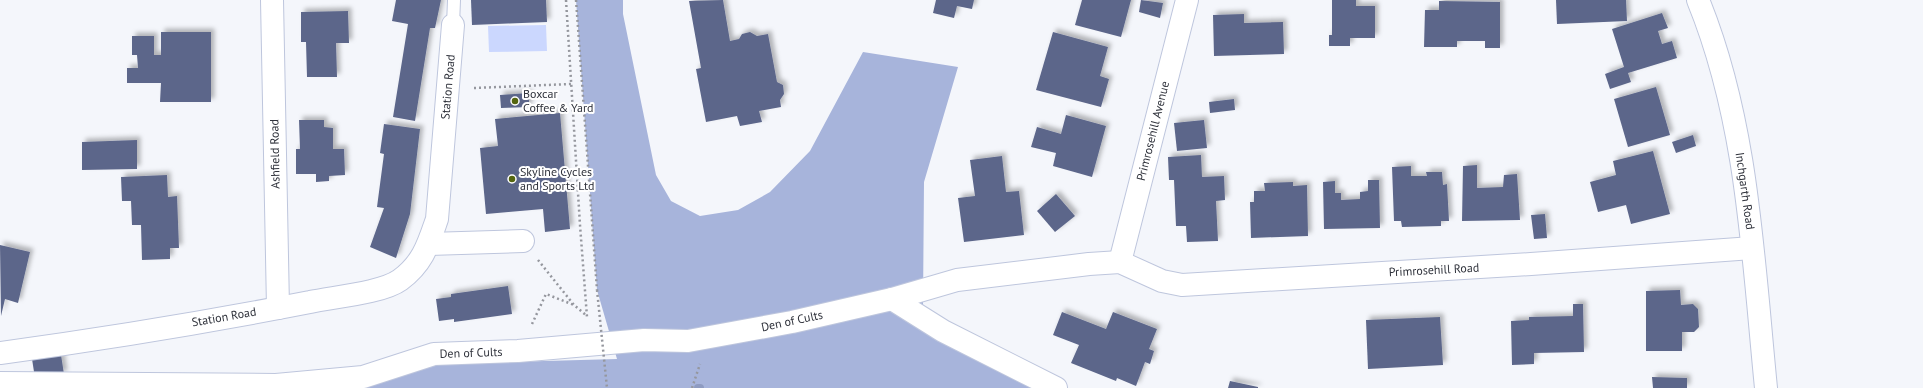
<svg xmlns="http://www.w3.org/2000/svg" width="1923" height="388" font-family="'PT Sans',sans-serif">
<defs>
<filter id="shadow"><feDropShadow dx="3.5" dy="-3.5" stdDeviation="2" flood-color="#0004"/></filter>
</defs>
<rect width="100%" height="100%" fill="#f4f6fb"/>
<!-- green -->
<polygon fill="#cbd7fe" points="546,25 547,51 489,52 488,26"/>
<!-- forest -->
<polygon fill="#a7b4db" points="576,0 623,0 623,14 656,175 671,201 700,216 738,210 770,192 810,151 863,52 958,67 924,182 923,305 936,340 1039,388 349,388 441,364 617,359 597,290"/>
<g fill="none" stroke-linecap="round" stroke-linejoin="round">
<!-- stream -->
<polyline stroke="#8e9bc1" stroke-width="8" points="698,388 700,388"/>
</g>
<!-- building -->
<g fill="#5c668a" filter="url(#shadow)">
<polygon points="396,0 441,0 435,28 430,28 415,121 393,117 408,24 392,21"/>
<polygon points="471,0 546,0 547,22 472,25"/>
<polygon points="723,0 730,41 739,39 742,34 750,32 757,36 768,34 777,82 783,85 784,94 780,100 781,107 759,111 762,122 740,126 737,116 706,122 696,69 701,68 689,1"/>
<polygon points="936,0 974,0 972,9 957,6 954,18 933,13"/>
<polygon points="1082,0 1131,0 1121,37 1075,25"/>
<polygon points="1141,0 1163,3 1160,18 1139,12"/>
<polygon points="1332,0 1356,0 1356,6 1375,6 1375,38 1350,38 1350,46 1329,46 1329,35 1332,35"/>
<polygon points="1556,0 1626,0 1627,21 1557,24"/>
<polygon points="1439,1 1500,2 1500,48 1485,48 1485,41 1457,41 1457,47 1424,47 1425,10 1439,10"/>
<polygon points="348,11 349,43 336,43 337,77 307,77 306,42 301,42 301,12"/>
<polygon points="1662,13 1668,28 1658,31 1662,44 1672,41 1677,58 1628,73 1631,82 1610,89 1605,74 1624,67 1612,29"/>
<polygon points="1244,14 1244,23 1283,22 1284,54 1214,56 1213,15"/>
<polygon points="161,32 211,32 211,102 160,102 161,83 127,83 127,68 138,68 137,55 132,55 132,36 154,36 154,55 161,55"/>
<polygon points="1053,32 1108,47 1100,76 1109,79 1101,107 1036,90"/>
<polygon points="1656,87 1670,135 1628,147 1614,99"/>
<polygon points="529,93 529,107 501,108 500,95"/>
<polygon points="1234,99 1235,110 1210,113 1209,102"/>
<polygon points="560,113 570,229 545,232 543,209 486,214 480,148 498,146 495,119"/>
<polygon points="1066,115 1106,126 1092,177 1053,166 1056,153 1031,147 1037,127 1061,134"/>
<polygon points="299,120 324,120 324,127 333,128 333,149 344,149 345,175 329,176 329,181 316,182 316,174 296,174 296,149 300,149"/>
<polygon points="1204,120 1207,148 1177,151 1174,123"/>
<polygon points="384,124 420,129 410,214 396,258 370,247 384,208 377,207 384,154 380,153"/>
<polygon points="1693,135 1696,146 1676,153 1672,142"/>
<polygon points="137,140 137,169 82,170 82,142"/>
<polygon points="1653,151 1670,214 1631,224 1626,205 1598,212 1590,182 1616,175 1613,161"/>
<polygon points="1201,155 1202,177 1224,176 1225,200 1216,201 1218,241 1187,242 1186,226 1176,226 1174,180 1169,180 1168,157"/>
<polygon points="1002,156 1006,192 1019,191 1024,235 964,242 958,198 975,196 970,160"/>
<polygon points="1477,165 1477,188 1503,187 1504,175 1517,174 1520,220 1462,221 1463,166"/>
<polygon points="1411,166 1411,176 1427,176 1426,172 1442,172 1443,185 1447,184 1449,221 1441,221 1441,226 1402,227 1401,221 1394,221 1392,167"/>
<polygon points="167,175 168,197 177,196 179,248 170,248 170,259 142,260 141,225 132,225 131,201 122,201 121,177"/>
<polygon points="1368,180 1379,180 1380,228 1324,229 1323,182 1335,181 1335,193 1341,193 1341,200 1360,199 1360,192 1368,191"/>
<polygon points="1293,182 1293,186 1307,185 1308,236 1251,238 1250,202 1254,202 1254,191 1265,191 1264,183"/>
<polygon points="1056,194 1075,216 1055,232 1037,211"/>
<polygon points="1545,214 1547,238 1534,239 1531,215"/>
<polygon points="0,245 30,252 18,303 5,299 1,316"/>
<polygon points="508,286 512,314 454,322 454,319 439,321 436,299 451,297 451,294"/>
<polygon points="1680,290 1681,305 1693,304 1698,309 1699,327 1694,332 1682,332 1682,351 1646,351 1646,291"/>
<polygon points="1573,304 1583,304 1584,352 1534,353 1534,364 1512,365 1511,321 1529,320 1529,317 1573,316"/>
<polygon points="1062,312 1106,329 1113,312 1157,329 1149,349 1154,351 1150,364 1145,362 1136,386 1117,378 1116,381 1071,363 1079,345 1053,335"/>
<polygon points="1440,317 1443,365 1368,369 1366,320"/>
<polygon points="61,355 64,374 35,378 32,359"/>
<polygon points="1652,377 1687,378 1687,388 1653,388"/>
<polygon points="1230,381 1258,387 1258,388 1228,388"/>
</g>
<g fill="none" stroke-linecap="round" stroke-linejoin="round">
<!-- service casing -->
<g stroke="#bec6dd" stroke-width="14">
<polyline id="service" points="453,25 454,0"/>
</g>
<!-- minor casing -->
<g stroke="#bec6dd" stroke-width="24">
<g id="minor">
<polyline points="272,0 278,308"/>
<polyline points="429,244 523,241"/>
<polyline points="1120,262 1187,0"/>
<polyline points="892,299 943,331 1056,388"/>
<path d="M0 353C104 339 207 322 310 302 333 297 382 293 400 280 423 263 428 245 437 219L453 25"/>
<polyline points="0,383 276,385 363,377 434,354 518,351 644,340 688,341 792,322 892,299 957,280 1089,264 1120,262 1162,281 1182,285 1531,264 1752,248"/>
</g>
</g>
<!-- tertiary casing -->
<g stroke="#bec6dd" stroke-width="24">
<path id="tertiary" d="M1698 0C1748 122 1753 258 1766 388"/>
</g>
<!-- path -->
<g stroke="#95979e" stroke-width="2.5" stroke-dasharray="2 3" stroke-linecap="butt">
<polyline points="566,0 580,225 587,317"/>
<polyline points="576,0 597,290"/>
<polyline points="474,88 571,84"/>
<polyline points="538,260 574,305 587,316"/>
<polyline points="532,324 546,294 574,305"/>
<polyline points="692,388 700,364"/>
</g>
<!-- service -->
<use href="#service" stroke="#fff" stroke-width="12"/>
<!-- minor -->
<use href="#minor" stroke="#fff" stroke-width="22"/>
<!-- tertiary -->
<use href="#tertiary" stroke="#fff" stroke-width="22"/>
<!-- path-bridge -->
<polyline stroke="#95979e" stroke-width="2.5" stroke-dasharray="2 3" stroke-linecap="butt" points="597,290 607,388"/>
</g>
<!-- markers -->
<g fill="#556610" stroke="#fff" stroke-width="1.5">
<circle cx="515" cy="101" r="4"/>
<circle cx="512" cy="179" r="4"/>
</g>
<g text-anchor="middle" stroke-width="4" stroke-linejoin="round" paint-order="stroke">
<!-- street labels -->
<g font-size="12" fill="#2f323b" stroke="#fff">
<text transform="translate(448 87) rotate(-85)" y="4">Station Road</text>
<text transform="translate(1153 131) rotate(-76)" y="4">Primrosehill Avenue</text>
<text transform="translate(275 154) rotate(-91)" y="4">Ashfield Road</text>
<text transform="translate(1745 191) rotate(82)" y="4">Inchgarth Road</text>
<text transform="translate(1434 270) rotate(-3)" y="4">Primrosehill Road</text>
<text transform="translate(224 317) rotate(-10)" y="4">Station Road</text>
<text transform="translate(792 321) rotate(-12)" y="4">Den of Cults</text>
<text transform="translate(471 353) rotate(-2)" y="4">Den of Cults</text>
</g>
<!-- poi labels -->
<g font-size="12" fill="#2f323b" stroke="#fff" text-anchor="start">
<text x="523" y="98">Boxcar<tspan x="523" dy="14">Coffee &amp; Yard</tspan></text>
<text x="520" y="176">Skyline Cycles<tspan x="520" dy="14">and Sports Ltd</tspan></text>
</g>
</g>
</svg>
